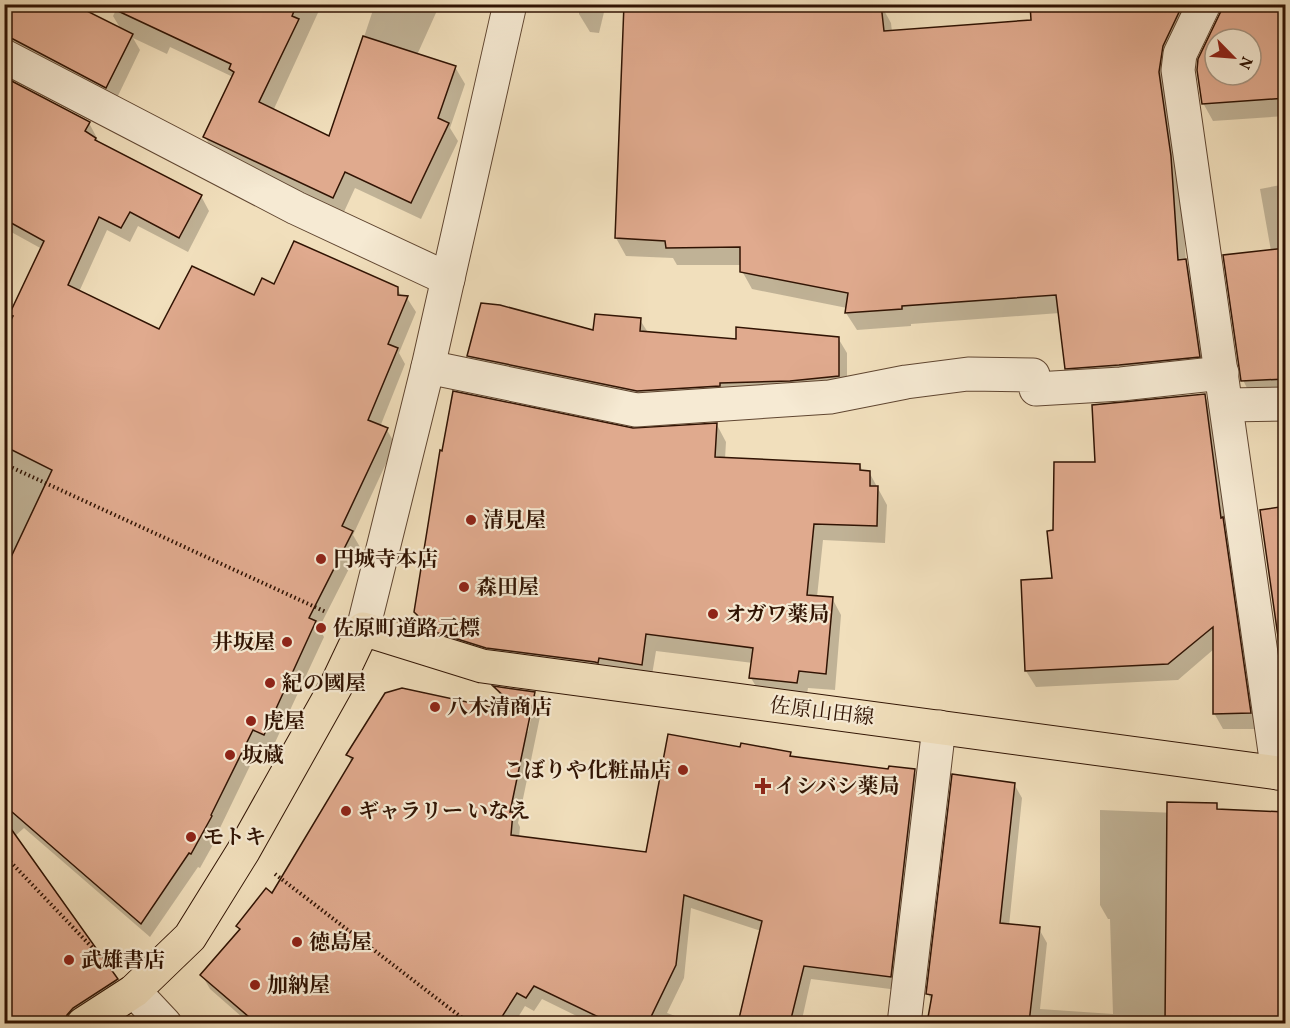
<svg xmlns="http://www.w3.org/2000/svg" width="1290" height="1028" font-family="Vollkorn,'Noto Serif JP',serif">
<rect width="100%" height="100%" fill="#f1dfbc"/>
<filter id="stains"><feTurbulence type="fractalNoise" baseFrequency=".00333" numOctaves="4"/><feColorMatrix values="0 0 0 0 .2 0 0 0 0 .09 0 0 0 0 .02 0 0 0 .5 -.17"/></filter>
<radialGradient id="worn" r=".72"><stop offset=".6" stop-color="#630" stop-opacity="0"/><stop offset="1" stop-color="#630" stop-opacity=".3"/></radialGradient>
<!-- shadow -->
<g fill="#0003" fill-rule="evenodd">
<polygon points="4,4 122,31 113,16 119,4 322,4 273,111 330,139 375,4 440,4 417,55 455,67 465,84 450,128 458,141 421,219 355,188 343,214 215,154 205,137 233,77 170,47 167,54 133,38 140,50 115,102 4,54"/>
<polygon points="579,4 606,4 599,33 590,32 579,14"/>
<polygon points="1032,4 1208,4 1197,14 1181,175 1186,263 1195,278 1209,374 1076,386 1066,368 1060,313 911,324 911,326 857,330 846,313 847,308 752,289 742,271 741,265 677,265 673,258 626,256 616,238 881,5 891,23 892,32 1033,22"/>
<path d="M1222 4H1286V116L1213 121 1203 103 1198 70 1222 13 1224 5ZM1215 39H1251V75H1215Z"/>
<polygon points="4,79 89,123 97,138 98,143 201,196 209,211 188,252 138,226 130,242 107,230 79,292 160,331 255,297 275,286 397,288 402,297 407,298 416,312 399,353 405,364 380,427 387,430 395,444 353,535 360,547 319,628 324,637 272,749 261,743 219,830 220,832 200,868 198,867 150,937 24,828 15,836 4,829 4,328 42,249 4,228"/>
<polygon points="1286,184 1286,393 1250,394 1243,380 1271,251 1260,189"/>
<polygon points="640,320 649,334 738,340 838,338 847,353 847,390 646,405 477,370 468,356 595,331"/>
<polygon points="1204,395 1213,411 1259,729 1223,729 1214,713 1214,649 1178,680 1036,687 1026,671 1022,581 1054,580 1054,532 1097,463"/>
<polygon points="717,425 726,442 725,459 860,465 863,472 869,472 887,505 885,543 823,540 817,597 832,598 841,615 835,690 808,688 806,700 761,695 751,678 753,663 656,651 651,681 446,648 426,629 416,612 632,430"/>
<path d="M496 688 534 693 542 707 518 823 520 827 519 838 647 854 742 749 790 753 792 758 890 771H914L922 784 898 990 811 979 801 1024H740L761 931 691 908 684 978 667 1013 697 1024H593L542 999 534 1011 525 1006 514 1024H250L210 989 202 975 240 930 238 926 272 895 352 763 348 755 518 715 503 700ZM531 704H534L528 732 525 731Z"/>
<polygon points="1014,784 1022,798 1009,926 1039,929 1047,943 1040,1009 1113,1014 1110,919 1108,919 1100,905 1100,810 1253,816 1286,837 1286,1024 928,1024 932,1001 928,994"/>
<polygon points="35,864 124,993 78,1024 17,1024 4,1003"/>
<polygon points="131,1017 137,1024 121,1024"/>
</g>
<!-- building -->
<g fill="#e0aa8e" stroke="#301303" stroke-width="1.5" fill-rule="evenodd">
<polygon points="4,4 73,4 133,34 106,88 13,39 4,37"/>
<polygon points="103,4 297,4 292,16 299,19 259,102 329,136 363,36 456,66 438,118 449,123 411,203 345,172 333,198 203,137 234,72 229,69 231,64"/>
<polygon points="624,4 881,4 884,31 1031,20 1030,4 1178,4 1176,8 1181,8 1163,46 1159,72 1171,156 1178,260 1186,259 1200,357 1119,365 1065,369 1056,295 902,306 902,309 845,313 848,293 740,272 740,247 666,248 665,241 615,238"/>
<path d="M1222 9 1286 11V98L1202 104 1197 70 1198 59ZM1215 39H1251V75H1215Z"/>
<polygon points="4,77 90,122 85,131 96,138 95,140 202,195 179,238 130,212 121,228 99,217 68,285 159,329 192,266 254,295 262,278 274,284 294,241 398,287 398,295 408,296 388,344 398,348 368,420 388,428 342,526 353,531 309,618 316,621 264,735 253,730 211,815 212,816 191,854 189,853 141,924 4,805 4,572 52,470 4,446 4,334 13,316 9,315 44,241 4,219"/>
<polygon points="1286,248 1286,379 1241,381 1223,255"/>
<polygon points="481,303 500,305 593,330 595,314 641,318 640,331 736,339 736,327 839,337 839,376 790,381 720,383 720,386 637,391 467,356"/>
<polygon points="453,391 633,428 717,423 715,457 860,464 860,470 870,471 870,486 878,486 877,526 814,524 807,595 833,597 826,674 799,671 797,683 749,678 753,648 646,634 642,665 599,658 598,663 595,662 486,648 435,632 414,612 440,450 442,451"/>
<polygon points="1205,394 1221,518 1223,517 1251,713 1213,714 1213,627 1168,664 1025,671 1021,580 1052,578 1047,531 1053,530 1054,462 1095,462 1092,405"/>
<polygon points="1286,506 1286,693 1260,510"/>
<polygon points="493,686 535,692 510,812 513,812 511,835 646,852 668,734 740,747 741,743 791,752 790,756 888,769 889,766 915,769 891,977 804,966 790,1023 738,1023 762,921 684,895 676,965 648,1023 611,1023 534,986 526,998 517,993 498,1023 256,1023 200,975 240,929 236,926 266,888 272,893 353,758 346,755 385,693 402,688 523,714"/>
<polygon points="952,774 1015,783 1000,923 1040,927 1029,1023 927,1023 932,995 926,994"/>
<polygon points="1167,802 1217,803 1217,809 1286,812 1286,1023 1165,1023"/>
<polygon points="4,819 118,979 73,1008 67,1015 64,1023 16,1023 4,1005"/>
</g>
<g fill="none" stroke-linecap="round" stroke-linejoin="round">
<!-- minor casing -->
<g stroke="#604631" stroke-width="35">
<g id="minor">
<polyline points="1204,4 1180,54 1178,70 1278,773"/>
<polyline points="4,56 296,208 448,279"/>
<polyline points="428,367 636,410 830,397 906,382 968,374 1033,375 1036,389 1121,384 1222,373"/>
<polyline points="1226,405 1286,404"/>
<polyline points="363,629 428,367 510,4"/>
<polyline points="134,991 165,1024"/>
<polyline points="904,1024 939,727"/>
</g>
</g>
<!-- major casing -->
<g stroke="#301303" stroke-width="35">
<polyline id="major" points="83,1024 134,991 190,937 244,850 336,686 363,629 482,666 1286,774"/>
</g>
<!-- path -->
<g stroke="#301303" stroke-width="4" stroke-dasharray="1.5 3" stroke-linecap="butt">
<polyline points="4,464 326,612"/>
<polyline points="4,855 105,961"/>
<polyline points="275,874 470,1024"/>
</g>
<!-- minor -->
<use href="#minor" stroke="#f6ead3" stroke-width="33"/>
<!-- major -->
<use href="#major" stroke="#f1dfbc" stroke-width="33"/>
</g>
<!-- markers -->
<g fill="#8f2418" stroke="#f6ead3" stroke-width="2">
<circle cx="471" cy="520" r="6"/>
<circle cx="321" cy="559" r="6"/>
<circle cx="464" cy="587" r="6"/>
<circle cx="713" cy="614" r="6"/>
<circle cx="321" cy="628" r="6"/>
<circle cx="287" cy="642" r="6"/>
<circle cx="270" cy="683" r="6"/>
<circle cx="435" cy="707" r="6"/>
<circle cx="251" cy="721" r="6"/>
<circle cx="230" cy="755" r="6"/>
<circle cx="683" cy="770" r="6"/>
<path d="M760 777h6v6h6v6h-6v6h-6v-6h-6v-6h6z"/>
<circle cx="346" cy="811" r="6"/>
<circle cx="191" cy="837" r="6"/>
<circle cx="297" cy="942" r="6"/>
<circle cx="69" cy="960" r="6"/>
<circle cx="255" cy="985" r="6"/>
</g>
<g text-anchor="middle" stroke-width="4.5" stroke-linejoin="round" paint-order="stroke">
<!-- poi labels -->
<g font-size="21" font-weight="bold" fill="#301303" stroke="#f6ead3" text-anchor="start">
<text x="483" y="527">清見屋</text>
<text x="333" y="566">円城寺本店</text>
<text x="476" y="594">森田屋</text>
<text x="725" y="621">オガワ薬局</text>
<text x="333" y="635">佐原町道路元標</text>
<text x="275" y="649" text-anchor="end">井坂屋</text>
<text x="282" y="690">紀の國屋</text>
<text x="447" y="714">八木清商店</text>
<text x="263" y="728">虎屋</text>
<text x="242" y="762">坂蔵</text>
<text x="671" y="777" text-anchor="end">こぼりや化粧品店</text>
<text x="775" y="793">イシバシ薬局</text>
<text x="358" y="818">ギャラリー いなえ</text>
<text x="203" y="844">モトキ</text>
<text x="309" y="949">徳島屋</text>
<text x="81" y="967">武雄書店</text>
<text x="267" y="992">加納屋</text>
</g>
<!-- street labels -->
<g font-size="21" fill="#301303" stroke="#f6ead3">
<text transform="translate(822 711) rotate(7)" y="7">佐原山田線</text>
</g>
</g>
<!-- margin -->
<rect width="1290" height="1028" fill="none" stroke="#f1dfbc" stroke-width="24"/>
<rect x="6" y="6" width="1278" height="1016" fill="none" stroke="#301303" stroke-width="3"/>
<rect x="12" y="12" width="1266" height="1004" fill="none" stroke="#301303" stroke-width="1.5"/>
<!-- north arrow -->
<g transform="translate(1233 57) rotate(115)"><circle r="28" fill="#f6ead3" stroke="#a79480" stroke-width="1.5"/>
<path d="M0-4.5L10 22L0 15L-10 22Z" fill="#8f2418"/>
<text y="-9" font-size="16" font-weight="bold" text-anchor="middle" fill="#301303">N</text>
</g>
<rect width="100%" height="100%" filter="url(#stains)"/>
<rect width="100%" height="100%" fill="url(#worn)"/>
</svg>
